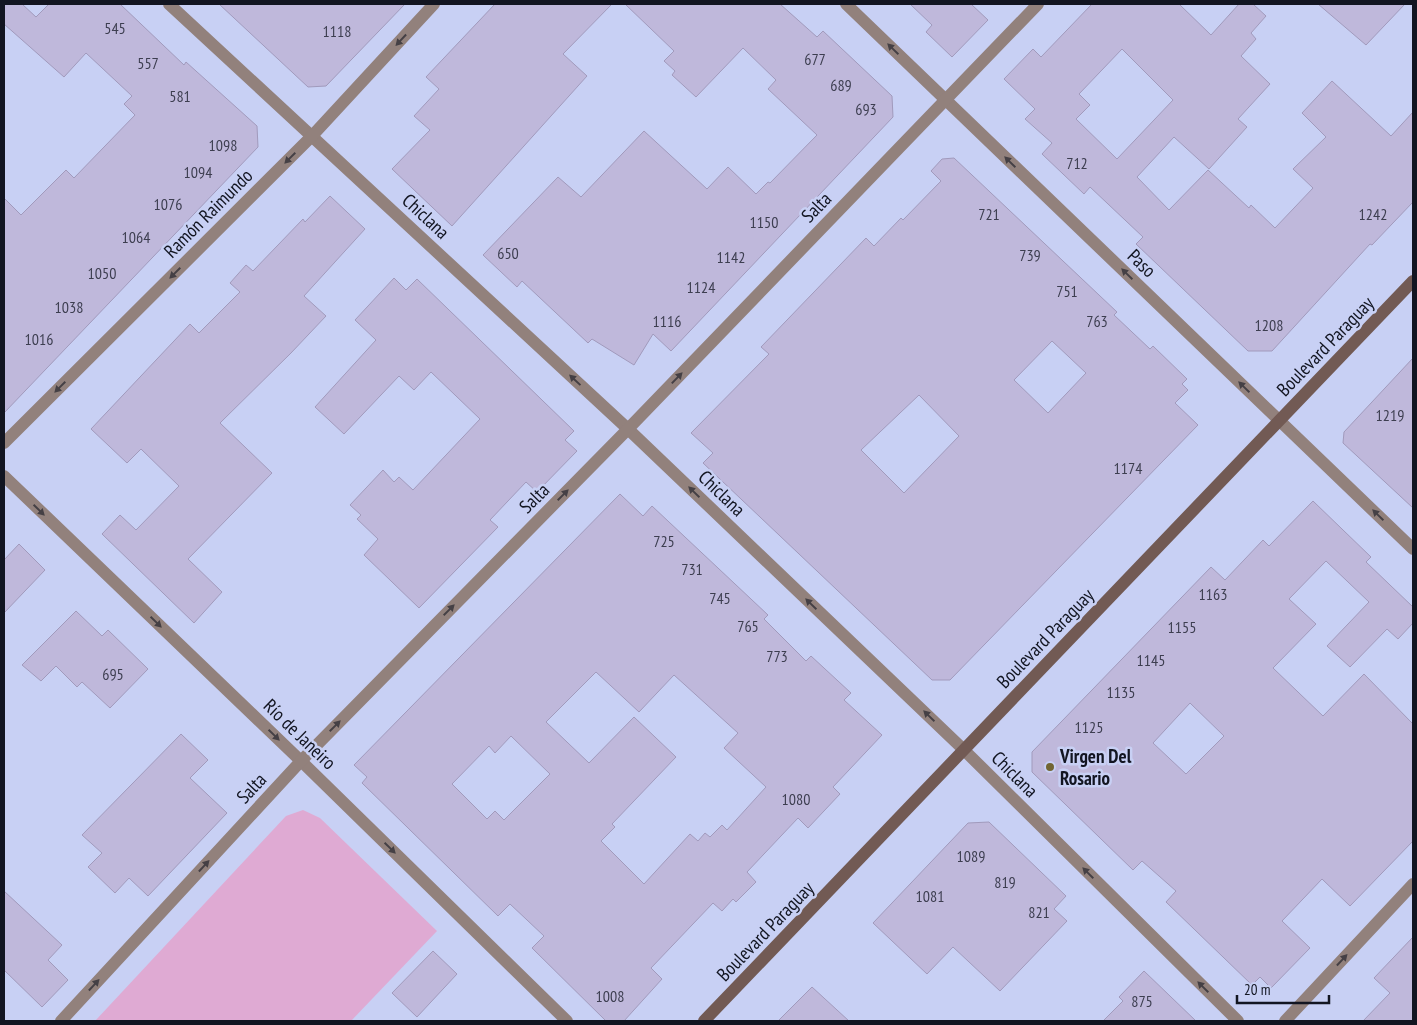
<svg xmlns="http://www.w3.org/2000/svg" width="1417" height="1025" font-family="'PT Sans Narrow',sans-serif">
<rect width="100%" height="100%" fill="#c8d0f4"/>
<!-- green -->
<polygon fill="#dfaad3" points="303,810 320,818 437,931 351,1021 95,1021 286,816"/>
<!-- building -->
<g fill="#bfb8db" stroke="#a19abc" fill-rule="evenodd">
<polygon points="4,4 22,4 36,17 49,4 120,4 184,65 186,62 257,126 258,147 4,413 4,198 21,215 66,170 74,178 135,115 124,104 132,96 86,53 64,77 4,24"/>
<polygon points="219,4 405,4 326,86 308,87"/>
<polygon points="495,4 612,4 563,54 587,76 452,226 392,169 430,130 414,116 439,89 426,77"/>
<polygon points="625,4 780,4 817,37 823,31 892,96 893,117 671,351 653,334 634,365 592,339 588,343 522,281 517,287 483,255 558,177 581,197 644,131 707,189 728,167 756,194 768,182 770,183 817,135 768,89 776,80 743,48 696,97 672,75 675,71 664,61 674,51"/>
<polygon points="910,4 971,4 988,20 952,57 926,32 932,25"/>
<path d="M1092 4H1179L1211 35 1239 4H1253L1266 16 1251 33 1256 39 1241 56 1270 84 1238 119 1247 127 1209 169 1174 137 1137 177 1169 210 1208 170 1249 208 1251 205 1275 228 1313 188 1293 169 1326 137 1302 113 1332 81 1391 136 1413 112V202L1372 245 1370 244 1272 351H1248L1136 244 1143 237 1090 187 1084 194 1042 154 1052 143 1025 119 1035 109 1004 79 1033 49 1041 57ZM1122 49 1173 100 1117 159 1076 119 1090 105 1079 94Z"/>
<polygon points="1318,4 1405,4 1366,45"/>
<path d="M954 158 1117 312 1114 315 1150 349 1153 346 1187 379 1182 384 1188 390 1175 403 1198 425 950 680H932L703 463 713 453 691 433 769 354 761 347 866 238 874 246 901 218 903 220 941 181 931 171 942 159ZM1052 341 1086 373 1048 413 1014 380ZM919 395 959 436 904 493 861 450Z"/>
<polygon points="330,196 365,229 304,296 326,316 291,353 220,423 272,473 188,559 222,592 194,623 102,534 120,515 136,530 179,486 141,449 127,463 91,429 190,324 199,333 240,292 230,283 246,265 253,271 303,219 305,222"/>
<polygon points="394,278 406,290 417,279 574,431 565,440 577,451 537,492 526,482 490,520 498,527 419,608 364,555 378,539 357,519 361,515 350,505 383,470 394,482 399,477 413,490 480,419 431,372 414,390 399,376 344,434 315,407 376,340 355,320"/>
<polygon points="1413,358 1413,508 1343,443 1344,432"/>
<path d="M620 494 643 516 652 506 768 615 764 619 806 661 811 656 851 693 844 700 882 735 833 787 840 794 808 828 798 818 747 872 756 882 736 902 733 899 722 911 713 903 651 968 662 979 624 1021H606L532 948 544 936 510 904 498 916 362 783 367 777 354 765ZM596 672 639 712 674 675 738 733 724 748 766 787 727 830 722 825 710 837 705 833 698 841 690 834 644 884 601 841 615 827 612 824 676 757 634 717 589 763 546 722ZM511 736 550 774 504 820 495 811 487 819 452 784 489 746 495 753Z"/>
<path d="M1313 501 1371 557 1366 562 1413 607V623L1398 639 1387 629 1350 667 1327 646 1369 602 1326 561 1289 599 1316 624 1273 668 1323 716 1364 674 1413 724V841L1350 906 1322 879 1282 921 1310 948 1271 988 1260 977 1252 985 1166 902 1176 891 1142 861 1133 870 1032 772V752L1211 567 1225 580 1263 540 1269 546ZM1190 703 1224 736 1186 774 1153 743Z"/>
<polygon points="19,544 45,570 4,613 4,560"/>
<polygon points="76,611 102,636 108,630 148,669 110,708 82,682 77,687 56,666 41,681 22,665"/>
<polygon points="181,734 208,760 190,778 227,813 148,896 129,878 115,893 88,867 102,853 82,835"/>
<polygon points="989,822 1066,896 1054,909 1067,921 1000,991 953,947 927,974 873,923 968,823"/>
<polygon points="4,891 62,945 48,960 68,980 42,1007 4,970"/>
<polygon points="1413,937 1413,1021 1363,1021 1390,993 1374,978"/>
<polygon points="433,951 457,974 417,1017 392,993"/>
<polygon points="1144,971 1196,1021 1103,1021 1123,1001 1119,997"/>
<polygon points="812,987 849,1021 778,1021"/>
</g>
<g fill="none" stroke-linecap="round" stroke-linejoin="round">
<!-- street -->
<g stroke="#92817c" stroke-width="12">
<polyline points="169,4 628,429 964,750 1238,1021"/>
<polyline points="846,4 1413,549"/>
<polyline points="4,443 312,136 434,4"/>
<polyline points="4,476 301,761 567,1021"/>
<polyline points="61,1021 301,761 628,429 1038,4"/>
<polyline points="1285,1021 1413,884"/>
</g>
<!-- secondary -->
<polyline stroke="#725a54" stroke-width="12" points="704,1021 1413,281"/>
</g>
<!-- one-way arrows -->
<defs><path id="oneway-solid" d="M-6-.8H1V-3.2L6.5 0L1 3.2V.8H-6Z" transform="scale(1.25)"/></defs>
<g fill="#454045">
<use href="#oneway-solid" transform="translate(401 40) rotate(133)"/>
<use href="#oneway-solid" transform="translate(893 49) rotate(-136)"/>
<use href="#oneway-solid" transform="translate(290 158) rotate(135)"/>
<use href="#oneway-solid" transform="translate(1010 162) rotate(-136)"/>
<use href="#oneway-solid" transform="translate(175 273) rotate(135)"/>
<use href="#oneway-solid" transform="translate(1127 274) rotate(-136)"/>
<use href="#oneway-solid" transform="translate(677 378) rotate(-46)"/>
<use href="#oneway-solid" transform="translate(575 380) rotate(-137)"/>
<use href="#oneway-solid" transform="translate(60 387) rotate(135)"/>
<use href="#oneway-solid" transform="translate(1244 387) rotate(-136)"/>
<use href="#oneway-solid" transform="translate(694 492) rotate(-136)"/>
<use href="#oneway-solid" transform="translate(563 495) rotate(-45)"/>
<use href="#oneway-solid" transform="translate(39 510) rotate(44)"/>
<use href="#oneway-solid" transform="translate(1378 515) rotate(-136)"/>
<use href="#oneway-solid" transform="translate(811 604) rotate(-136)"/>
<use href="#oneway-solid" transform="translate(449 610) rotate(-45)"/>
<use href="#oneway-solid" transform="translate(156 622) rotate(44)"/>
<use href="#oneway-solid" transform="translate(929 716) rotate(-136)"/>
<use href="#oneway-solid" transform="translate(335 726) rotate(-45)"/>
<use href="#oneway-solid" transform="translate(274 735) rotate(44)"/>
<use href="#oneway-solid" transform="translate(390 848) rotate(44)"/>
<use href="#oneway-solid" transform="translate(204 866) rotate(-47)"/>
<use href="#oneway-solid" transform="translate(1088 873) rotate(-135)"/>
<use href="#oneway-solid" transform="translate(1342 960) rotate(-47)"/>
<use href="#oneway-solid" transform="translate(94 985) rotate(-47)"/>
<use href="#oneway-solid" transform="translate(1203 987) rotate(-135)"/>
</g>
<!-- markers -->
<circle fill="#726532" stroke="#c8d0f4" stroke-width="2" cx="1050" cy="767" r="5"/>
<g text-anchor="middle" stroke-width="5" stroke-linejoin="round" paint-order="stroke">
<!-- number labels -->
<g font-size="16" fill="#3d3e50">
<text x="115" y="34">545</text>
<text x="337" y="37">1118</text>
<text x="815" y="65">677</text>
<text x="148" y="69">557</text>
<text x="841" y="91">689</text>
<text x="180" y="102">581</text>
<text x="866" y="115">693</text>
<text x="223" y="151">1098</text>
<text x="1077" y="169">712</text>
<text x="198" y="178">1094</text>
<text x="168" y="210">1076</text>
<text x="989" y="220">721</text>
<text x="1373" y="220">1242</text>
<text x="764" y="228">1150</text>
<text x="136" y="243">1064</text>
<text x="508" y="259">650</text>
<text x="1030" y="261">739</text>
<text x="731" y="263">1142</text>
<text x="102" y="279">1050</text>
<text x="701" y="293">1124</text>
<text x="1067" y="297">751</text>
<text x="69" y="313">1038</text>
<text x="667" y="327">1116</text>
<text x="1097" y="327">763</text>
<text x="1269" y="331">1208</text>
<text x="39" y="345">1016</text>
<text x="1390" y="421">1219</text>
<text x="1128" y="474">1174</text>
<text x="664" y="547">725</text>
<text x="692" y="575">731</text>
<text x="1213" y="600">1163</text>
<text x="720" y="604">745</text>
<text x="748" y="632">765</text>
<text x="1182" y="633">1155</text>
<text x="777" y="662">773</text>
<text x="1151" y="666">1145</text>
<text x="113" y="680">695</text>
<text x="1121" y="698">1135</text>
<text x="1089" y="733">1125</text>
<text x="796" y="805">1080</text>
<text x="971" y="862">1089</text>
<text x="1005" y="888">819</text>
<text x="930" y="902">1081</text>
<text x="1039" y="918">821</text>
<text x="610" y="1002">1008</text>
<text x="1142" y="1007">875</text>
</g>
<!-- street labels -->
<g font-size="19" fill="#121521" stroke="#c8d0f4">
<text transform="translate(816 207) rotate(-46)" y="7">Salta</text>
<text transform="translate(208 213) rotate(-45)" y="7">Ramón Raimundo</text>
<text transform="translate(426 216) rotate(43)" y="7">Chiclana</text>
<text transform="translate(1142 263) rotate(44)" y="7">Paso</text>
<text transform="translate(1325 346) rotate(-46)" y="7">Boulevard Paraguay</text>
<text transform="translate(722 493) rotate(44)" y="7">Chiclana</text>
<text transform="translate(534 498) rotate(-45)" y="7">Salta</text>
<text transform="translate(1045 638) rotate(-46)" y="7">Boulevard Paraguay</text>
<text transform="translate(300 734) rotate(44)" y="7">Río de Janeiro</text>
<text transform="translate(1015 774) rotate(45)" y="7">Chiclana</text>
<text transform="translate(251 788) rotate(-47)" y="7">Salta</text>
<text transform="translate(765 931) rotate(-46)" y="7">Boulevard Paraguay</text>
</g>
<!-- poi labels -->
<g font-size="19" font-weight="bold" fill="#121521" stroke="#c8d0f4" text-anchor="start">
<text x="1060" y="763">Virgen Del<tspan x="1060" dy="22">Rosario</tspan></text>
</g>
</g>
<!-- border -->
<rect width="1417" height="1025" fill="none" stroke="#121521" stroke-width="10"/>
<!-- scale -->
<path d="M1237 995v8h92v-8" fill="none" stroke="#121521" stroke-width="2.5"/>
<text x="1244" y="995" font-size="15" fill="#121521" stroke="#c8d0f4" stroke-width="4" paint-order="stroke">20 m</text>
</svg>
